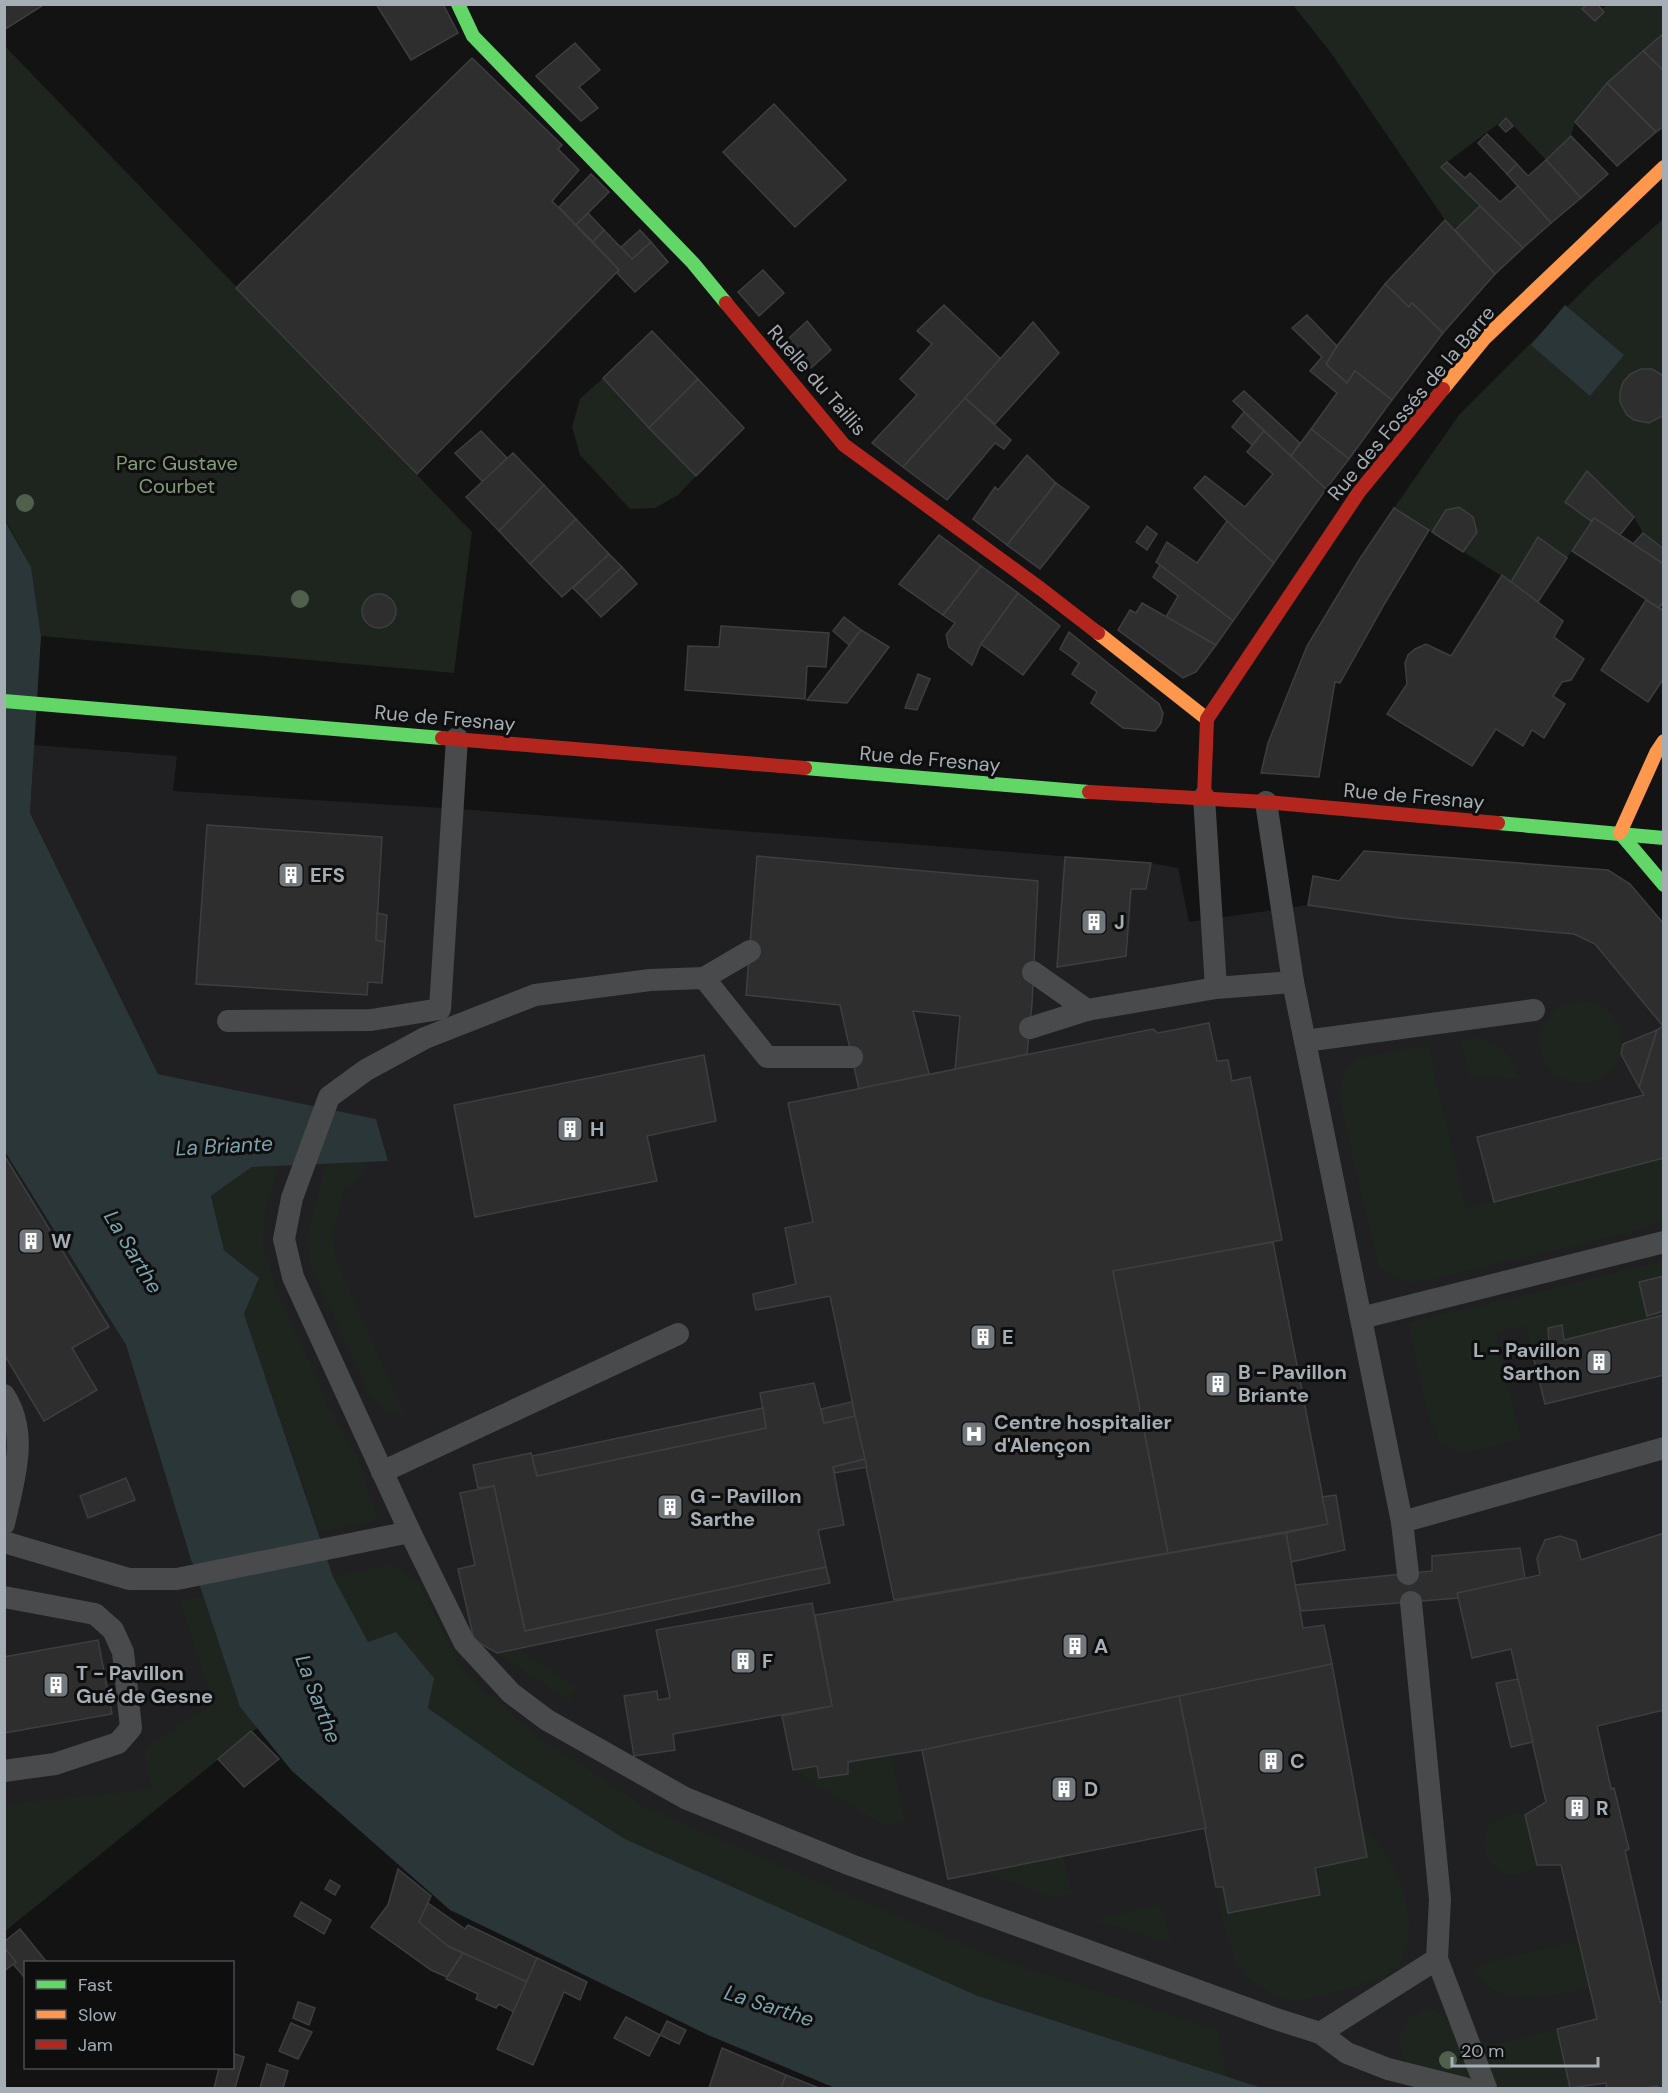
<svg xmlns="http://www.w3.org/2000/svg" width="1668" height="2093" font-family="'DM Sans',sans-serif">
<rect width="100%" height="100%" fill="#131314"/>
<!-- built -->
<polygon fill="#202022" points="34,745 177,756 173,791 473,810 1151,863 1178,868 1189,922 1308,905 1313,876 1339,881 1608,870 1630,884 1664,924 1663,2088 1262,2088 1254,2086 978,1996 428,1708 240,1707 257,1728 5,1931 4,1152 126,1345 188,1550 244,1314 252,1167 388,1160 375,1119 158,1074 30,813"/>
<!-- green -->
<g fill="#1e241e">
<polygon points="1293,5 1587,5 1583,9 1595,21 1604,12 1602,9 1607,5 1663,5 1663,33 1607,83 1575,122 1571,136 1546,160 1506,118 1442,166 1480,206 1455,230 1445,220 1331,53"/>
<polygon points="4,45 472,532 454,673 41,636 31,567 5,519"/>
<polygon points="1663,219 1663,543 1660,547 1643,533 1634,517 1587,471 1565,502 1591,521 1567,558 1538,537 1511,582 1394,508 1459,415 1596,278"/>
<polygon points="603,378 696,476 678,495 655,508 630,509 580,455 572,427 580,399"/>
<circle cx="1581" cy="1042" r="41"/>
<path d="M1475 1037C1502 1043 1512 1054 1519 1079L1470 1076 1460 1041Z"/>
<polygon points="1428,1045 1466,1208 1663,1158 1663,1222 1625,1234 1420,1282 1401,1281 1379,1268 1338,1094 1345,1071 1358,1058"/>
<polygon points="369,1162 355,1186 346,1185 332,1233 336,1260 405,1416 387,1410 369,1395 309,1261 307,1235 326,1164"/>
<polygon points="279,1166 266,1207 263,1244 275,1287 314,1372 327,1405 357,1457 378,1520 319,1532 244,1314 259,1278 224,1250 211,1196 252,1167"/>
<polygon points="1663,1261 1663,1315 1531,1348 1525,1326 1496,1332 1521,1439 1476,1451 1457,1451 1440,1442 1428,1417 1408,1323"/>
<polygon points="391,1564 419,1583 459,1666 531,1732 647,1808 995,1958 1217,2030 1227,2077 978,1996 625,1839 509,1765 428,1708 368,1642 333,1577"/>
<polygon points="204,1596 240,1707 257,1728 5,1931 5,1804 152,1789 143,1749 213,1703 180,1601"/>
<polygon points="519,1649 577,1688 569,1701 497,1653"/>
<polygon points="891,1755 905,1822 883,1825 793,1770"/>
<path d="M1515 1813 1525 1815 1537 1865C1494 1902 1454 1824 1515 1813Z"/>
<path d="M1361 1826C1367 1832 1374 1839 1380 1846 1401 1873 1418 1920 1404 1953 1402 1956 1401 1963 1399 1966 1386 1980 1310 2001 1291 2001 1282 2001 1249 1981 1244 1974 1227 1953 1222 1913 1216 1887L1320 1894 1315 1868 1366 1857Z"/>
<polygon points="1063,1856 1072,1894 1053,1898 983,1872"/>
<polygon points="1160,1904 1172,1943 1094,1920"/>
<path d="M1578 1941 1590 1988C1561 1993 1518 2005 1492 1989 1485 1985 1480 1978 1475 1973L1479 1964Z"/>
<path d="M1423 2010H1436L1470 2041 1501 2043 1557 2029 1570 2088H1428C1412 2072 1387 2044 1407 2021 1411 2016 1419 2013 1423 2010Z"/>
</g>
<!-- water -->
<g fill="#2b3638">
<polygon points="1565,305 1624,355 1590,396 1531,345"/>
<polygon points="4,519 31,567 41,636 30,813 158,1074 376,1119 388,1161 252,1167 211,1196 224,1250 259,1278 244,1314 333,1577 368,1642 396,1632 434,1678 428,1708 509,1765 625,1839 978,1996 1262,2088 835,2088 708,2035 450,1910 292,1771 240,1707 188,1550 126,1345 5,1152"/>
</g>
<!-- building -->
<g fill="#2e2e2f" stroke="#3c3e40" stroke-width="1.5">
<polygon points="4,4 45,4 4,30"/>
<polygon points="376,4 443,4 458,33 411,60"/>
<polygon points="1587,4 1597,4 1604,12 1595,21 1582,9"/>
<polygon points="1664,33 1664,71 1643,51"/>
<polygon points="575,43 600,70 579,87 598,108 581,121 536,76"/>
<polygon points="1643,51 1664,71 1664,126 1656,132 1607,83"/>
<polygon points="472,58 562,145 558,149 579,170 552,201 619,270 417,474 236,288"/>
<polygon points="1607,83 1656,132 1617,166 1575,122"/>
<polygon points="774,104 846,180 795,227 723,152"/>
<polygon points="1506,118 1513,126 1506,132 1499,125"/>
<polygon points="1487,134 1517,164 1507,174 1478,143"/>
<polygon points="1571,136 1608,174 1581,198 1546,160"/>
<polygon points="1546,160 1581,198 1551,223 1507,174 1517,164 1528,176"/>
<polygon points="1447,162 1465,178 1470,173 1500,202 1518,186 1551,223 1523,248 1441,167"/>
<polygon points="591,174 609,192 576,225 559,207"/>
<polygon points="1480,206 1523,248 1495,274 1455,230"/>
<polygon points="588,213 604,230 593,242 576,225"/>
<polygon points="1445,220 1495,274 1443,333 1412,303 1409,307 1385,284"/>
<polygon points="604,230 632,259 651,242 668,262 635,292 617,273 619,270 593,242"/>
<polygon points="640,230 651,242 632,259 621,247"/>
<polygon points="763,270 784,293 759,316 738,292"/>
<polygon points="1385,284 1409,307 1412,303 1443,333 1392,400 1355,371 1347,383 1326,364 1337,346"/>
<polygon points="944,305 1001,359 903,467 872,443 917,395 900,379 932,344 917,331"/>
<polygon points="1307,315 1337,346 1326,364 1347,383 1355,371 1392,400 1349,459 1311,429 1337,393 1310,371 1322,357 1292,328"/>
<polygon points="807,321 831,350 811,368 787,340"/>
<polygon points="1033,322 1059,353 995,424 965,398"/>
<polygon points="652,331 698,379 649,428 603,378"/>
<polygon points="1641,369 1652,369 1664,376 1664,415 1649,423 1634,420 1627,415 1620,402 1620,392 1623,382 1630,374"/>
<polygon points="698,379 744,428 696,476 649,428"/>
<polygon points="1244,391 1300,443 1291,456 1233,401"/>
<polygon points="965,398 1011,440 1004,449 995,443 947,500 903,467"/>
<polygon points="1244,412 1264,431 1252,445 1232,427"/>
<polygon points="1311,429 1349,459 1326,489 1291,456"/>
<polygon points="481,431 507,458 483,482 455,453"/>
<polygon points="1264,431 1326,489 1274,563 1227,521 1194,488 1205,476 1245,507 1273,474 1247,452"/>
<polygon points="513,453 544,485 499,531 466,497"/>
<polygon points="1027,455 1056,483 1007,545 973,519 995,487 998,490"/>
<polygon points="1587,471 1634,517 1620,535 1594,518 1591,521 1565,502"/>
<polygon points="1056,483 1089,507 1040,569 1007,545"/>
<polygon points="544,485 576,519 530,564 499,531"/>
<polygon points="1459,507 1473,517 1477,532 1463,552 1432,532 1446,510"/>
<polygon points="1394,508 1429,530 1385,603 1340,683 1335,682 1319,777 1261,773 1268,743 1307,646 1359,560"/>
<polygon points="1594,518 1664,564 1664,601 1659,608 1572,551"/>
<polygon points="576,519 609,554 562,597 530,564"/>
<polygon points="1227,521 1274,563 1233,621 1156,562 1167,542 1197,563"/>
<polygon points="1147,526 1157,534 1147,550 1136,542"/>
<polygon points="1643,533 1664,549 1664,564 1633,544"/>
<polygon points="939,535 981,566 943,615 899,584"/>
<polygon points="1538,537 1567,558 1538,602 1511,582"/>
<polygon points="609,554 622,567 586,601 573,588"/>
<polygon points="1160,565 1233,621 1216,645 1166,617 1178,596 1153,577"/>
<polygon points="981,566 1018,593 981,644 972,665 949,647 946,635 955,623 943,615"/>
<polygon points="622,567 637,584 601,617 586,601"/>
<polygon points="1502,575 1563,621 1554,637 1584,659 1571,680 1562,682 1553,696 1565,704 1544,738 1532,730 1523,746 1496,729 1472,766 1387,714 1407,684 1405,663 1408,655 1415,649 1426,644 1451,656"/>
<polygon points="1018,593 1060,626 1023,675 981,644"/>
<circle cx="379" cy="611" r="17"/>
<polygon points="1646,600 1664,611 1664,678 1648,702 1601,670"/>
<polygon points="1142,603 1216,645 1196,672 1183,678 1118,630 1130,610 1136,613"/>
<polygon points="844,617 861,630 849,645 833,631"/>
<polygon points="721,626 829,633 826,667 807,666 805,699 685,690 688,646 719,647"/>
<polygon points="861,630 889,647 847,703 807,700"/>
<polygon points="1069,632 1159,704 1163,713 1161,723 1155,731 1123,728 1091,703 1097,692 1072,674 1079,663 1060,649"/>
<polygon points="918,674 930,679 917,710 905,708"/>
<polygon points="207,825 382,837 376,940 385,942 382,983 368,982 367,995 196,984"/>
<polygon points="1364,851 1608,870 1630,884 1664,924 1664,1158 1494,1202 1477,1137 1644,1095 1639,1087 1657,1030 1663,1026 1595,944 1574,934 1399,918 1308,905 1313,876 1339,881"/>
<polygon points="757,856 1038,881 1032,1004 1027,1054 955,1070 960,1016 913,1011 929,1074 859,1089 840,1005 746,995"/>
<polygon points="1065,857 1151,863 1146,889 1131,889 1126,956 1057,967"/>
<polygon points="377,913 387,915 385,942 376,940"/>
<polygon points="1209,1023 1217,1061 1228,1060 1232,1081 1250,1077 1282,1240 1113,1271 1168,1553 894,1600 830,1296 756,1310 754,1302 753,1294 796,1284 785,1228 813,1222 788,1103 1153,1029 1158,1033"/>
<polygon points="1657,1030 1639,1087 1621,1054 1623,1044"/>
<polygon points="704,1055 716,1121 647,1136 657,1181 475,1217 454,1105"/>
<polygon points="4,1155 109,1327 72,1348 97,1390 44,1421 4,1354"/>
<polygon points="1273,1242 1328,1524 1168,1553 1113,1271"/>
<polygon points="1664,1276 1664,1311 1647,1316 1639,1282"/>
<polygon points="1664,1315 1664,1375 1545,1404 1531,1348 1549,1343 1548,1328 1562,1325 1564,1340"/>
<polygon points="814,1383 824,1423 855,1416 865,1459 833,1467 844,1525 818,1530 826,1567 525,1631 494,1486 478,1488 473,1465 531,1453 537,1476 766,1428 760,1393"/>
<polygon points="852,1402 855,1416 824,1423 821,1409"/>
<polygon points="763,1408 766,1428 537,1476 532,1456"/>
<polygon points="865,1459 867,1467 835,1473 833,1467"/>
<polygon points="126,1478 135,1500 88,1518 80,1496"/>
<polygon points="494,1486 525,1631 826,1567 830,1583 497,1653 474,1640 458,1569 475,1565 460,1493"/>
<polygon points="1336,1495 1345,1550 1291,1562 1286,1533 1328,1524 1322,1497"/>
<polygon points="1286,1533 1303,1628 1324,1625 1332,1664 922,1750 848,1762 848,1774 819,1778 817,1766 793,1770 782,1716 832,1706 815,1615"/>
<polygon points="1664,1533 1664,1710 1597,1726 1611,1789 1614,1788 1629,1849 1625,1851 1660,2002 1664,2002 1664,2088 1658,2088 1657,2086 1644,2088 1607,2088 1606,2083 1570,2088 1557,2029 1597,2019 1561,1865 1537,1865 1525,1815 1546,1802 1511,1649 1472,1658 1457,1593 1540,1575 1537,1558 1545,1540 1560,1536 1576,1541 1581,1560"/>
<polygon points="1520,1548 1525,1578 1457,1593 1458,1598 1301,1611 1295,1585 1432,1571 1432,1556"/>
<polygon points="812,1603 832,1706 673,1734 675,1750 634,1756 624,1696 657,1691 658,1700 670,1698 656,1630"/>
<polygon points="98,1640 112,1714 4,1733 4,1657"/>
<polygon points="1332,1664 1367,1857 1315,1868 1320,1895 1228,1913 1223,1887 1216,1887 1179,1696"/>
<polygon points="1518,1679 1533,1742 1511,1747 1496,1683"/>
<polygon points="1179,1696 1206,1828 948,1879 922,1750"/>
<polygon points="251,1731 279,1759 244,1787 218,1759"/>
<polygon points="398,1869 431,1896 419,1922 448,1946 463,1953 447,1977 431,1970 371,1927 388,1905"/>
<polygon points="330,1880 340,1886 335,1895 325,1889"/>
<polygon points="301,1902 331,1920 324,1934 294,1916"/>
<polygon points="428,1903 465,1929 468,1925 537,1958 527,1982 448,1946 419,1922"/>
<polygon points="20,1929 46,1961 26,1962 25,1978 13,1964 16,1962 4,1947 4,1942"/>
<polygon points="4,1947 16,1962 4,1971"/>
<polygon points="463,1953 527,1982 514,2012 499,2004 496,2008 476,1999 478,1994 446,1979"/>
<polygon points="537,1958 587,1982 580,2000 564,1992 533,2065 497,2049"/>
<polygon points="298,2002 315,2008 309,2025 293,2018"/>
<polygon points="626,2017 660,2035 649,2056 614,2038"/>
<polygon points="667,2021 686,2030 679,2044 660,2035"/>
<polygon points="291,2023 312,2032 298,2059 279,2051"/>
<polygon points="722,2048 786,2075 781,2088 709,2088"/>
<polygon points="232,2053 244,2057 235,2088 214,2088 219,2068 232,2068"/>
<polygon points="267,2064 288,2071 283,2088 260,2088"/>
<polygon points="786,2075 819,2088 781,2088"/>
</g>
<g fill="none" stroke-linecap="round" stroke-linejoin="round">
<!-- lane -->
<g stroke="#484a4c" stroke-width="22">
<polyline points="1204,797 1216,988"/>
<polyline points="1266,802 1293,982 1402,1522 1408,1574"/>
<polyline points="750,951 704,978 650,980 535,995 425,1038 366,1070 329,1097 292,1198 284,1239 293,1277 410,1532 464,1642 511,1693 547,1720 685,1798 851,1865 1276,2019 1320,2033 1347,2053 1388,2069 1464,2088"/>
<polyline points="1033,972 1087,1010 1216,988 1293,982"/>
<polyline points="704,978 767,1057 852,1057"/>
<polyline points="228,1021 371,1020 440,1009 457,738"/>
<polyline points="1030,1028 1087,1010"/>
<polyline points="1305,1041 1534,1010"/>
<polyline points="1361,1318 1664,1242"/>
<path d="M4 1395C30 1434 13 1482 4 1524"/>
<polyline points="382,1472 678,1334"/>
<polyline points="1402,1522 1664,1448"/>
<polyline points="4,1542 129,1579 177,1579 410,1532"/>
<polyline points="4,1597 95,1614 113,1630 123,1652 131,1728 118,1743 55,1764 4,1771"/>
<polyline points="1437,1959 1486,2088"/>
<polyline points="1320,2033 1437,1959 1440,1899 1411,1602"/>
</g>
<!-- fast -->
<g stroke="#63d668" stroke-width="14">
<polyline points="458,4 473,36 693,263 726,303"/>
<polyline points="4,701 442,738"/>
<polyline points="805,768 1089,792"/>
<polyline points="1498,823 1664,838"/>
<polyline points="1620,833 1664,885"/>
</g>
<!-- slow -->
<g stroke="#ff974d" stroke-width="14">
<polyline points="1443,389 1484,339 1664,167"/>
<polyline points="1098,633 1207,719"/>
<polyline points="1620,833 1656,753 1664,741"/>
</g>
<!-- jam -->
<g stroke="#b3261e" stroke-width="14">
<polyline points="726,303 844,445 1041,589 1098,633"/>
<polyline points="442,738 805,768"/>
<polyline points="1089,792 1266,802 1498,823"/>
<polyline points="1204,797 1207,719 1359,492 1443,389"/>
</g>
</g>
<!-- trees -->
<g fill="#515f4d">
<circle cx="25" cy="503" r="9"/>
<circle cx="300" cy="599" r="9"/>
<circle cx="1448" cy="2060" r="9"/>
</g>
<!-- icons -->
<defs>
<g id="building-square" transform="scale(1.35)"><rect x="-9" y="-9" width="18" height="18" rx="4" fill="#72787c" stroke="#0e0e0f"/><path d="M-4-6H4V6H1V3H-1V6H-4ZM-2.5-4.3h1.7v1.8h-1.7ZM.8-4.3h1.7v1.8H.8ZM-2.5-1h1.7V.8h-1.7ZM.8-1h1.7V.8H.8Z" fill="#fff"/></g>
<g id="hospital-square" transform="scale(1.35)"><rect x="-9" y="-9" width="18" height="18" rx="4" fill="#72787c" stroke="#0e0e0f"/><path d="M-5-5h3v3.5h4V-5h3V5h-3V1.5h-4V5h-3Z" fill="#fff"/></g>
</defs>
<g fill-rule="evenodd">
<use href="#building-square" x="291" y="875"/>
<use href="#building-square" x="1094" y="922"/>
<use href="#building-square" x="570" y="1129"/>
<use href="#building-square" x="31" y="1241"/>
<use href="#building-square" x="983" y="1337"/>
<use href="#building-square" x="1599" y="1362"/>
<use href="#building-square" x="1218" y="1384"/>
<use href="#hospital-square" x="974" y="1434"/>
<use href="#building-square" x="670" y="1507"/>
<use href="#building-square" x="1075" y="1646"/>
<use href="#building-square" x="743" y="1661"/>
<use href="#building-square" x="56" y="1685"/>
<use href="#building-square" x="1271" y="1761"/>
<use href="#building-square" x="1064" y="1789"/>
<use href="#building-square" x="1577" y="1808"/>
</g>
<g text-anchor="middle" stroke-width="6" stroke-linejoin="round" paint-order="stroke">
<!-- street labels -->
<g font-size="20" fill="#a5aeb4" stroke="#0e0e0f">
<text transform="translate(817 380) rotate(49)" y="7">Ruelle du Taillis</text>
<text transform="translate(1411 403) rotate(-50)" y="7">Rue des Fossés de la Barre</text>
<text transform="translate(445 718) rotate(5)" y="7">Rue de Fresnay</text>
<text transform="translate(930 759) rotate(5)" y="7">Rue de Fresnay</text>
<text transform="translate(1414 796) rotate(5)" y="7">Rue de Fresnay</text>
</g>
<!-- park labels -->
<g font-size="20" fill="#849e7c" stroke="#0e0e0f">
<text x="177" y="470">Parc Gustave<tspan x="177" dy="23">Courbet</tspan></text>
</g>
<!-- poi labels -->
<g font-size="20" font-weight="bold" fill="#a5aeb4" stroke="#0e0e0f" text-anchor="start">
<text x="310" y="882">EFS</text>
<text x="1114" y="929">J</text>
<text x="590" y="1136">H</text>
<text x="51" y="1248">W</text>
<text x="1002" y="1344">E</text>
<text x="1580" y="1357" text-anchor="end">L - Pavillon<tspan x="1580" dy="23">Sarthon</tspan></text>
<text x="1238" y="1379">B - Pavillon<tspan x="1238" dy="23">Briante</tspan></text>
<text x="994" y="1429">Centre hospitalier<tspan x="994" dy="23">d'Alençon</tspan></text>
<text x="690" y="1503">G - Pavillon<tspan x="690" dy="23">Sarthe</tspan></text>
<text x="1094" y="1653">A</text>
<text x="762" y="1668">F</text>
<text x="76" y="1680">T - Pavillon<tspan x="76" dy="23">Gué de Gesne</tspan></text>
<text x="1290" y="1768">C</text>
<text x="1084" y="1796">D</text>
<text x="1596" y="1815">R</text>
</g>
<!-- water labels -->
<g font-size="21" font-style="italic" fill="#7da4ae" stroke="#0e0e0f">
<text transform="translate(224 1146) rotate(-3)" y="7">La Briante</text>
<text transform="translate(133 1252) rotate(59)" y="7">La Sarthe</text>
<text transform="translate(318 1699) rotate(69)" y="7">La Sarthe</text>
<text transform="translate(769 2006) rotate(18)" y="7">La Sarthe</text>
</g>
</g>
<!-- border -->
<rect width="1668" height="2093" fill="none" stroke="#a5aeb4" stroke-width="12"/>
<!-- legend -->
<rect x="24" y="1961" width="210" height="108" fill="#0e0e0f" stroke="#4a4e51" stroke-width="1.5"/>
<rect x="36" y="1980" width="30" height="9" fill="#63d668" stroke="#4a4e51" stroke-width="1.5"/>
<text x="78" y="1991" font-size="18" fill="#a5aeb4">Fast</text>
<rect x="36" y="2010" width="30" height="9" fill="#ff974d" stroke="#4a4e51" stroke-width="1.5"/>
<text x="78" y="2021" font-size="18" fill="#a5aeb4">Slow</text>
<rect x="36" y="2040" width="30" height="9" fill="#b3261e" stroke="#4a4e51" stroke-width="1.5"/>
<text x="78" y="2051" font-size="18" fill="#a5aeb4">Jam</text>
<!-- scale -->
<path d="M1452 2057v9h146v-9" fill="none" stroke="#a5aeb4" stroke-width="3"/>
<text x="1461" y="2057" font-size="18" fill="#a5aeb4" stroke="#0e0e0f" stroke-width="4.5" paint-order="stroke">20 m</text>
</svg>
